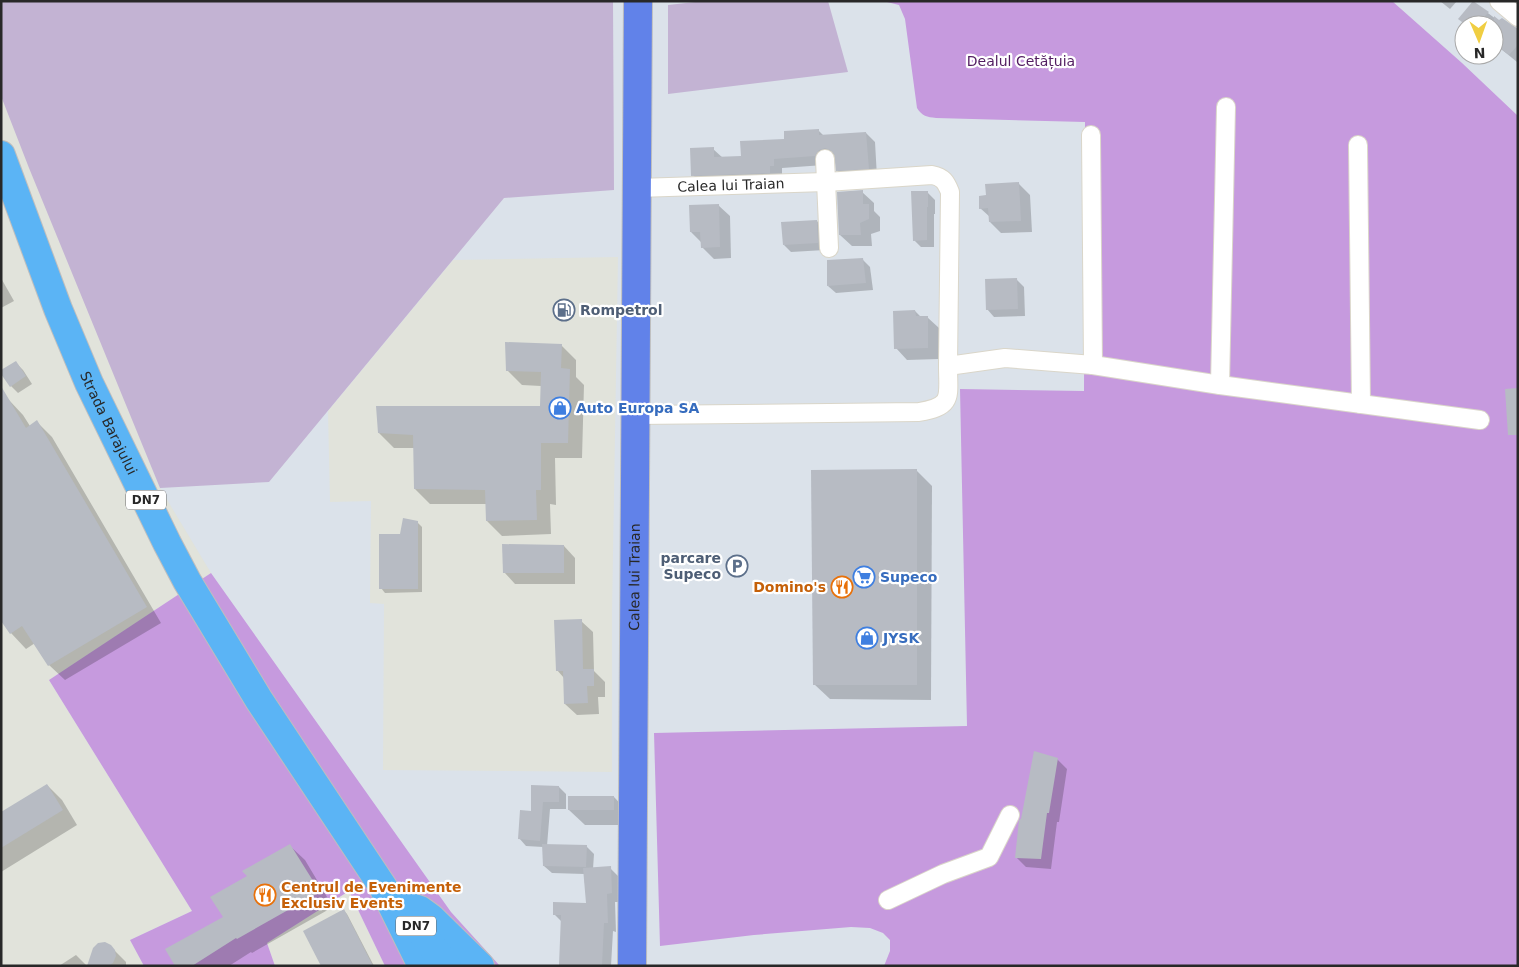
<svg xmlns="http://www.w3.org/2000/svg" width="1519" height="967" font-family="'DejaVu Sans',sans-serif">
<rect width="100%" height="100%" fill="#dbe2ea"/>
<!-- industrial -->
<g fill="#e1e3db">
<polygon points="1,92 160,488 211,573 49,680 192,911 130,940 144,966 1,966"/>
<polygon points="618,257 612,612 612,772 383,770 384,604 370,603 371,501 330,502 328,411 453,260"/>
<polygon points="349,891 385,966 275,966 267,943"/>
</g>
<!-- green -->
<g fill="#c69ade">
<path d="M883 1H1392L1462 63 1518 116V966H884L890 951V940L883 933 870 928 851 927 754 935 660 946 654 733 967 726 960 389 1084 391 1085 122 936 118C927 117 922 116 917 108L905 19 899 5Z"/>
<polygon points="211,573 451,912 500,966 385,966 349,891 267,943 275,966 144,966 130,940 192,911 49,680"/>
</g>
<!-- cemetery -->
<g fill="#c3b3d3">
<polygon points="1,1 613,1 614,190 504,198 269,482 160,488 29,168 1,96"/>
<polygon points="704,1 828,1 848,72 668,94 668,5"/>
</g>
<!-- shadow -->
<g fill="#0003">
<polygon points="1440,1 1457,1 1450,9"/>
<polygon points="1473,2 1500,22 1518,30 1517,62 1495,44 1501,37 1494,33 1494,25 1465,25 1460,19"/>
<polygon points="818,130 824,136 866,133 875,142 877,177 846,179 837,170 835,157 828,159 824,165 782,168 782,174 778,174 779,182 702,184 693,175 713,149 723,158 742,157 786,140"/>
<polygon points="1019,184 1030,195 1032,232 1001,233 990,222 990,217 980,208 987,197"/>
<polygon points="862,192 874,203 874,211 880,217 880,231 871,234 872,246 852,246 840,235"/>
<polygon points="928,193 935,200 935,214 934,214 934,247 921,247 914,240"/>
<polygon points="718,205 730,216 731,258 714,259 702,247 702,243 691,232"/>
<polygon points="817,221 824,229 825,250 791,252 784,245"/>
<polygon points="863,260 870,267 873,290 836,293 828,286"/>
<polygon points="1,278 14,301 1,308"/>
<polygon points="1016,279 1024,287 1025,316 994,317 987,309"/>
<polygon points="915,311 921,317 927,317 939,328 939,359 907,360 896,348"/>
<polygon points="561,345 576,360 576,377 584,385 582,458 555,458 556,505 550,504 551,534 502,536 487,521 487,504 430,504 415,489 414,448 394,448 379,433 541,407 541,386 522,385 507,370"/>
<polygon points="15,362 23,370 32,384 18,393 11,386"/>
<polygon points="8,399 23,415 30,426 37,422 52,437 161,623 65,680 49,665 35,643 26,649 11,633"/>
<polygon points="916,470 932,486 931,700 830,699 814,684"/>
<polygon points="417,522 422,527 422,592 385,593 381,588 401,536"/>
<polygon points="564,546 575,558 575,584 515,584 504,572"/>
<polygon points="581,621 593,632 594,671 605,682 605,697 598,697 599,714 577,715 565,704 564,678 557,670"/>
<polygon points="1057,759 1067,769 1059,822 1057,822 1051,869 1026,867 1016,857"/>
<polygon points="47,785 62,800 77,825 1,872 1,814"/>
<polygon points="532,786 559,787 566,794 566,809 550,809 547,846 586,846 594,854 593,869 610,868 619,877 621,902 615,902 616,932 613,931 611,966 560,965 562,922 554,914 587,904 584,874 552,873 544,866 543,847 526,846 519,838 532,813"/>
<polygon points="614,797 629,813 629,825 585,825 569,810"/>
<polygon points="290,846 305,860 333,907 252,953 251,952 229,966 176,966 224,918 249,877"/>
<polygon points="344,911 347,914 374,966 322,966"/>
<polygon points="110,946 126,962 126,966 88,966"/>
<polygon points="76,955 87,966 59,966"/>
</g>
<!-- building -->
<g fill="#b7bbc3">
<polygon points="1473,1 1489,12 1476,25 1466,25 1458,19"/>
<polygon points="1494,16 1499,20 1502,18 1518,29 1518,45 1509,55 1494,44 1501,36 1494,32"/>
<polygon points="819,129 819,135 866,132 869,169 836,171 834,154 830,150 825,148 819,150 815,156 774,159 774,166 770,166 770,173 691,176 690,148 714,147 714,157 741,156 740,141 784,139 784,131"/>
<polygon points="1019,182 1021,221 989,222 988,208 979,209 979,196 986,195 985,184"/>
<polygon points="863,190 863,204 869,204 869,219 860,223 861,235 839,235 837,192"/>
<polygon points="911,191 928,191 928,207 927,207 927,240 913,241"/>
<polygon points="719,204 720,247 701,248 700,232 690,232 689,205"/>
<polygon points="817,220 818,243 783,245 781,222"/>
<polygon points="863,258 866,283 827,286 827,260"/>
<polygon points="1017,278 1018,309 986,310 985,279"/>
<polygon points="915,310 916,316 928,316 928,348 894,349 893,311"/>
<polygon points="505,342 562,344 561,368 570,369 568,443 541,443 541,490 536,490 537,520 486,521 485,490 414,489 413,435 378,433 376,406 540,406 541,372 506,371"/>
<polygon points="16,361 26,376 10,387 1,374 1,370"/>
<polygon points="1,386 26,428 37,420 147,607 48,666 22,626 10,634 1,621"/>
<polygon points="1518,388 1518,435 1508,435 1505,389"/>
<polygon points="917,469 917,685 813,685 811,470"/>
<polygon points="403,518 418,521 418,589 379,589 379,534 400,534"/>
<polygon points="502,544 564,545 564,573 503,573"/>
<polygon points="582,619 583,669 594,669 594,686 587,686 588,703 564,704 563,671 556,671 554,620"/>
<polygon points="1034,751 1058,758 1049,813 1047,813 1041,859 1015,858 1019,820 1021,819"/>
<polygon points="47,784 63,810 1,848 1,812"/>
<polygon points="531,785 559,786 559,802 543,802 540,841 518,839 520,810 531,811"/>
<rect x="568" y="796" width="46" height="14"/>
<polygon points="290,844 320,892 237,939 236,938 192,966 175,966 165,949 223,917 210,897 247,876 242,871"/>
<polygon points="542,844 587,845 586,867 543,866"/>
<polygon points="611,866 612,893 607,894 608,923 604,923 602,966 559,965 561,915 553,915 553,902 586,903 583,868"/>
<polygon points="344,909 373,966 321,966 303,931"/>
<polygon points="105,942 111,945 115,950 116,956 113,963 108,966 87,966 93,948 98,943"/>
</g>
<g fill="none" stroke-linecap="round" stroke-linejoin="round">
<!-- street casing -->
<g stroke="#dad6c9" stroke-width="20">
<g id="street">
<polyline points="1499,1 1518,17"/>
<polyline points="1091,135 1093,365"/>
<polyline points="1358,145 1361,404"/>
<polyline points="825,159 829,248"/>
<path id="s1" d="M637 188 826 182 932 175C943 177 946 182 950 192L948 366 1005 358 1093 365 1220 385 1480 420"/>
<polyline points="1220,385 1226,107"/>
<path d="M636 415 919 412C954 406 948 397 948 366"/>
<polyline points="888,900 943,874 989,857 1010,815"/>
</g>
</g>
<!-- primary casing -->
<g stroke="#bebebe" stroke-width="30">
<g id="primary">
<path id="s2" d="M632 966 638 1"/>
</g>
</g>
<!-- highway casing -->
<g stroke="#bebebe" stroke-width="30">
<g id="highway">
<path id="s3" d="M1 155 58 309 89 383 167 543 187 581 259 700 383 887 422 966"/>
<polyline points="399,903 420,910 431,918 480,966"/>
<polyline points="415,924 447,966"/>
</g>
</g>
<!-- street -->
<use href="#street" stroke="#fff" stroke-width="18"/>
<!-- primary -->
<use href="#primary" stroke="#6182e9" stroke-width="28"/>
<!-- highway -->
<use href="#highway" stroke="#5bb4f5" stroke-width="28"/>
</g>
<!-- icons -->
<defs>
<g id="fuel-ring" transform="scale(1.125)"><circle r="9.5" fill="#fff" stroke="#5c6f8a" stroke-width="1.5"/><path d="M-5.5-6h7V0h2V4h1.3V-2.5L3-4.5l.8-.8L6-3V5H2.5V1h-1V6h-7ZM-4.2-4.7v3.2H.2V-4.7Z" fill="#5c6f8a"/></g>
<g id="shop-ring" transform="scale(1.125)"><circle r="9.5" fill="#fff" stroke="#3f7fe0" stroke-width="1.5"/><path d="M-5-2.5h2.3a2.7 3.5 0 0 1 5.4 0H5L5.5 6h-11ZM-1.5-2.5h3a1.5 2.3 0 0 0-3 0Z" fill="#3f7fe0"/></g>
<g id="parking-ring" transform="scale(1.125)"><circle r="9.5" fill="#fff" stroke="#5c6f8a" stroke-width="1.5"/><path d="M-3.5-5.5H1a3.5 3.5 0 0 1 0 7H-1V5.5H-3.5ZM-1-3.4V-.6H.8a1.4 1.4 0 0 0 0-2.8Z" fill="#5c6f8a"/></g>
<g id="supermarket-ring" transform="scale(1.125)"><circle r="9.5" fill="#fff" stroke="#3f7fe0" stroke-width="1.5"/><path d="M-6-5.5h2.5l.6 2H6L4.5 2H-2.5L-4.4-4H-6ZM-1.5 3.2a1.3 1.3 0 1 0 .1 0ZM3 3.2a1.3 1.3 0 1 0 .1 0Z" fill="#3f7fe0"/></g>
<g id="restaurant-ring" transform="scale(1.125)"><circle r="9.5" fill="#fff" stroke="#e8710a" stroke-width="1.5"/><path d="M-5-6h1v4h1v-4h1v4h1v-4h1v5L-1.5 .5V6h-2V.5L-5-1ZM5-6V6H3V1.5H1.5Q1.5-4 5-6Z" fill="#e8710a"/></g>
</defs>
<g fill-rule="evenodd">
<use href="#fuel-ring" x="564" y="310"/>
<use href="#shop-ring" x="560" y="408"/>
<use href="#parking-ring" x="737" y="566"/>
<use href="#supermarket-ring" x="864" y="577"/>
<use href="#restaurant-ring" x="842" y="587"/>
<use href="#shop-ring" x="867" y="638"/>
<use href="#restaurant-ring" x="265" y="895"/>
</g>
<g text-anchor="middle" stroke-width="4.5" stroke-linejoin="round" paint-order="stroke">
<!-- shield labels -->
<g fill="#fff" stroke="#686868" stroke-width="1">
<rect x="126" y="490.5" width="40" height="19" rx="4"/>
<rect x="396" y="916.5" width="40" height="19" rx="4"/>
</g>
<g font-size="12" font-weight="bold" fill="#282828">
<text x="146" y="504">DN7</text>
<text x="416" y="930">DN7</text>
</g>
<!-- park labels -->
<g font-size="14" fill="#521d61" stroke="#fff">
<text x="1021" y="66">Dealul Cetățuia</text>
</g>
<!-- street labels -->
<g font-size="14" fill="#282828" stroke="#fff">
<text dy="5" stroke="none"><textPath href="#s1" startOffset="94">Calea lui Traian</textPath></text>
<text dy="5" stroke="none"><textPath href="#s3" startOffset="289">Strada Barajului</textPath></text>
<text dy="5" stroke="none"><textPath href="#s2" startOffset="389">Calea lui Traian</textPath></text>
</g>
<!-- service labels -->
<g font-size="14" font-weight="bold" fill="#4e5e75" stroke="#fff" text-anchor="start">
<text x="580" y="315">Rompetrol</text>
<text x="721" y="563" text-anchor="end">parcare<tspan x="721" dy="16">Supeco</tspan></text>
</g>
<!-- shop labels -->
<g font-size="14" font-weight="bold" fill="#366cbe" stroke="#fff" text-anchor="start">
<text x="576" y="413">Auto Europa SA</text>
<text x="880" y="582">Supeco</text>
<text x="883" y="643">JYSK</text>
</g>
<!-- food labels -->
<g font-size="14" font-weight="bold" fill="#c56008" stroke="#fff" text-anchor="end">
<text x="826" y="592">Domino's</text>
<text x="281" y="892" text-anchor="start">Centrul de Evenimente<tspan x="281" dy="16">Exclusiv Events</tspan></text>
</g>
</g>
<!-- border -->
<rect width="1519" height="967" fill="none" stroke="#282828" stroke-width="5"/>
<!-- north arrow -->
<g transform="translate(1479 40) rotate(178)"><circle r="24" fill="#ffffff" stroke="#a9a9a9"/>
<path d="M0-4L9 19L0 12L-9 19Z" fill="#f0ce42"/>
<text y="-8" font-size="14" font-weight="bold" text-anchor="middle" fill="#282828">N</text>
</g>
</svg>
